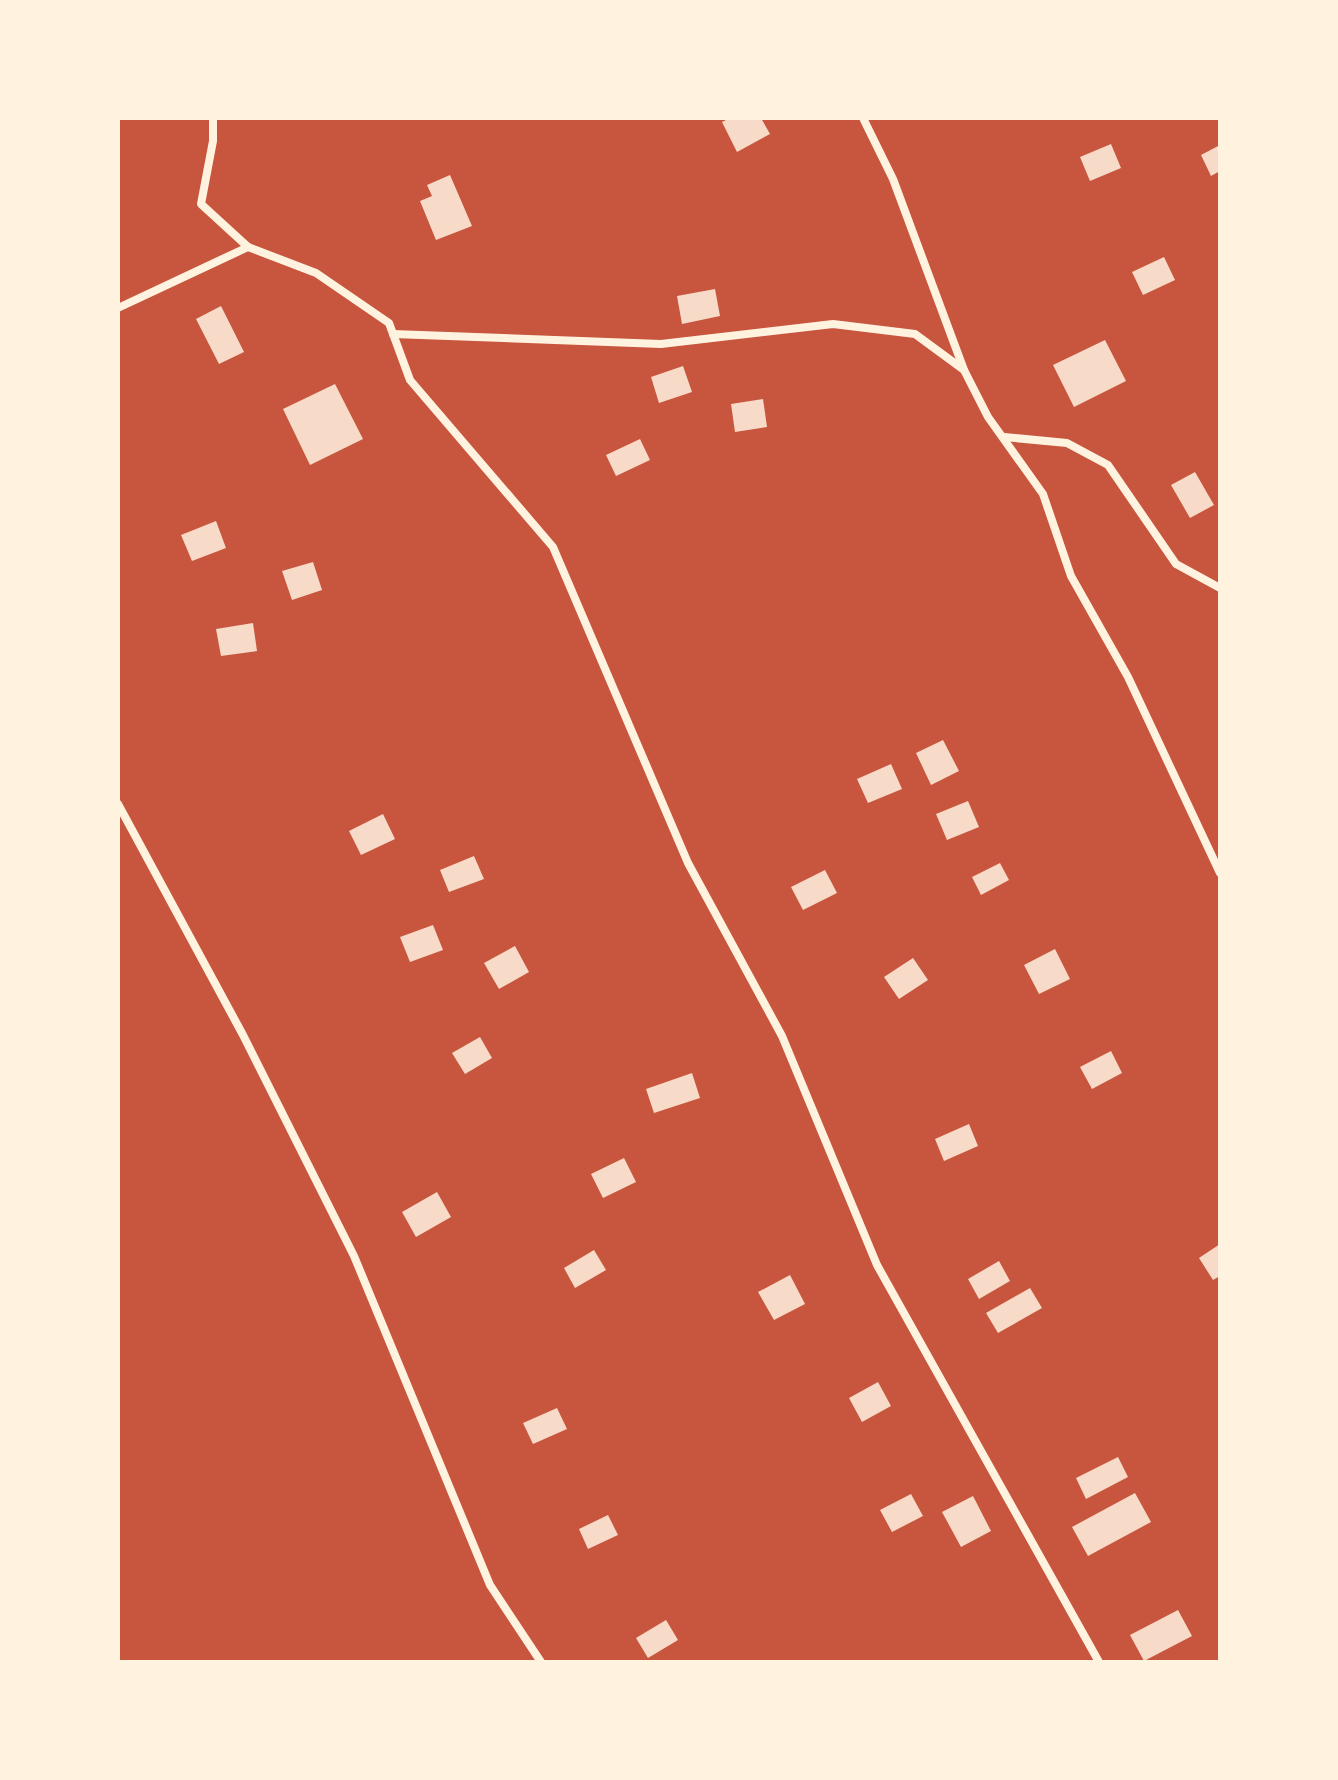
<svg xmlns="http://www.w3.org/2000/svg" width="1338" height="1780" font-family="Manrope,sans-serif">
<rect width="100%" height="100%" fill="#c8553d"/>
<!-- building -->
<g fill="#f7dbc8">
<polygon points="730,118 761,118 770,134 737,152 722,122"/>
<polygon points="1111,144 1121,168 1090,181 1080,157"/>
<polygon points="1220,145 1220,171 1211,176 1201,155"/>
<polygon points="450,175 472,226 436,240 420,201 432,196 427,185"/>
<polygon points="1164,257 1175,280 1143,295 1132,272"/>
<polygon points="715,289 720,316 682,324 677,296"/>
<polygon points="221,306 244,352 219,364 196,319"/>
<polygon points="1105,340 1126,381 1074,407 1053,365"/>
<polygon points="683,366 692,392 659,403 651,377"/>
<polygon points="335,384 363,439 310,465 283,409"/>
<polygon points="763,399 767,427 735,432 731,404"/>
<polygon points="640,439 650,460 616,476 606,455"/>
<polygon points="1195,472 1214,505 1190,518 1171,485"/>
<polygon points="216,521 226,548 192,561 181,535"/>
<polygon points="313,562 322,590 292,600 282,571"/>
<polygon points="253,623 257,651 221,656 216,629"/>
<polygon points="943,740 959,771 931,785 916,753"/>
<polygon points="891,764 902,789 868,803 857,779"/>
<polygon points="968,801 979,827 947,840 936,814"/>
<polygon points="383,814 395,839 361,855 349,831"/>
<polygon points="474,856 484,879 449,892 440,870"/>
<polygon points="1000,863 1009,880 981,895 972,877"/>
<polygon points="825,870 837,893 803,910 791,887"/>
<polygon points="433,925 443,950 410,962 400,937"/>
<polygon points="515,946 529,972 499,989 484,963"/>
<polygon points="1055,949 1070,979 1039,994 1024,965"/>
<polygon points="913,958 928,980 899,999 884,977"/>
<polygon points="480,1037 492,1058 465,1074 452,1053"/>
<polygon points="1111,1051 1122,1073 1092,1089 1080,1067"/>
<polygon points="692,1073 700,1098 654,1113 646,1089"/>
<polygon points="969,1124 978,1146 944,1161 935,1139"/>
<polygon points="624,1158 636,1182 603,1198 591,1174"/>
<polygon points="437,1192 451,1217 416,1237 402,1212"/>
<polygon points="1220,1244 1220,1276 1213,1280 1199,1258"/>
<polygon points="594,1250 606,1270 575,1288 564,1268"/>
<polygon points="999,1261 1010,1281 979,1299 968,1279"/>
<polygon points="790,1275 805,1304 774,1320 758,1292"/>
<polygon points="1030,1288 1042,1308 998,1333 986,1313"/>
<polygon points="878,1382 891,1406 862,1422 849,1398"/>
<polygon points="557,1408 567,1429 533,1444 523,1423"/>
<polygon points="1118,1457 1128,1477 1086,1499 1076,1478"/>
<polygon points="1135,1493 1151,1522 1088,1556 1072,1527"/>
<polygon points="911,1494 923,1516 892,1532 880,1510"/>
<polygon points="973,1496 991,1531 961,1547 942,1512"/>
<polygon points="608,1515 618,1535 588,1549 579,1529"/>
<polygon points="1178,1610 1192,1636 1144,1661 1130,1635"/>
<polygon points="666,1620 678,1640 648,1658 636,1638"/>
</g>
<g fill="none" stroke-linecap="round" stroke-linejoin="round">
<!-- service -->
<g stroke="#fff3e0" stroke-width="8">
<polyline points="213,118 213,141 201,204 248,247 316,273 389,323 410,380 553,547 688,863 782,1036 877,1265 1099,1662"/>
<polyline points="863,118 893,179 964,370 988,417 1043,494 1071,576 1128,677 1220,873"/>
<polyline points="118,308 248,247"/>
<polyline points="393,334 661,344 833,324 915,334 964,370"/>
<polyline points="1004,437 1067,443 1108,465 1176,564 1220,588"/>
<polyline points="118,804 243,1035 354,1256 490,1585 541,1662"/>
</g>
</g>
<!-- border -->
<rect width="1338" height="1780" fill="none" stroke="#fff3e0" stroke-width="240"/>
</svg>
